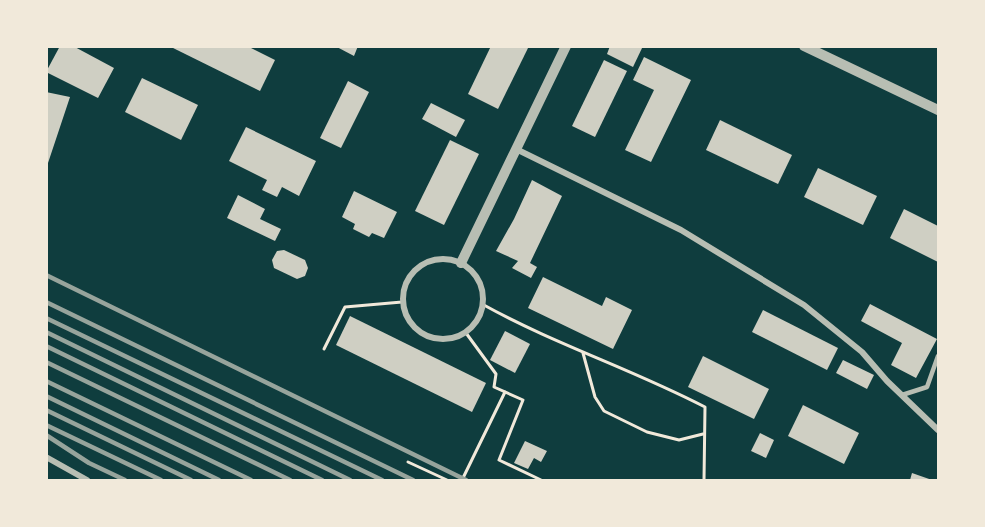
<svg xmlns="http://www.w3.org/2000/svg" width="985" height="527" font-family="'Exo 2',sans-serif">
<rect width="100%" height="100%" fill="#0f3d3e"/>
<!-- building -->
<g fill="#cfcfc3">
<polygon points="60,46 73,46 114,68 98,98 46,72"/>
<polygon points="169,46 247,46 275,60 260,91"/>
<polygon points="335,46 358,46 354,56"/>
<polygon points="491,46 529,46 498,109 468,94"/>
<polygon points="610,46 643,46 633,67 607,54"/>
<polygon points="644,57 691,80 651,162 625,150 654,90 633,80"/>
<polygon points="604,60 627,71 595,137 572,126"/>
<polygon points="142,78 198,105 181,140 125,112"/>
<polygon points="348,81 369,92 341,148 320,138"/>
<polygon points="46,92 70,97 47,166 46,166"/>
<polygon points="431,103 465,120 456,137 422,119"/>
<polygon points="720,120 792,155 778,184 706,150"/>
<polygon points="246,127 316,161 299,196 282,187 277,197 262,190 267,180 229,161"/>
<polygon points="450,140 479,154 444,225 415,211"/>
<polygon points="818,168 877,196 863,225 804,197"/>
<polygon points="532,180 562,196 530,263 537,267 531,278 512,268 518,261 496,251 514,219"/>
<polygon points="354,191 397,212 384,238 372,233 369,237 353,229 355,224 342,217"/>
<polygon points="238,195 265,209 260,219 281,229 275,241 227,218"/>
<polygon points="904,209 938,226 938,262 890,238"/>
<polygon points="284,250 305,260 308,268 305,276 297,279 274,268 272,260 277,251"/>
<polygon points="543,277 602,306 606,297 632,310 613,349 528,308"/>
<polygon points="870,304 937,339 916,378 891,365 902,343 861,321"/>
<polygon points="763,310 838,348 827,370 752,332"/>
<polygon points="350,316 486,383 472,412 336,345"/>
<polygon points="505,331 530,344 515,373 490,360"/>
<polygon points="703,356 769,389 754,419 688,387"/>
<polygon points="843,360 874,375 867,389 836,373"/>
<polygon points="803,405 859,433 844,464 788,436"/>
<polygon points="760,433 774,440 766,458 751,451"/>
<polygon points="525,441 547,451 541,462 534,458 528,469 514,463"/>
<polygon points="912,473 932,480 910,480"/>
</g>
<g fill="none" stroke-linecap="round" stroke-linejoin="round">
<!-- path -->
<g stroke="#f1e9da" stroke-width="3">
<path d="M482 304C554 344 632 369 705 407L704 480"/>
<polyline points="466,333 496,374 494,387 523,400 499,460 541,480"/>
<polyline points="324,349 345,307 402,302"/>
<polyline points="583,353 595,397 604,411 647,432 679,440 703,434"/>
<polyline points="408,462 447,480"/>
<polyline points="462,480 505,392"/>
</g>
<!-- service -->
<polyline stroke="#b8beb3" stroke-width="4.5" points="902,395 927,387 938,356"/>
<!-- minor -->
<g stroke="#b8beb3" stroke-width="6">
<polyline points="516,149 681,230 804,305 862,352 887,381 938,430"/>
<circle cx="443" cy="299" r="40"/>
<polyline points="46,457 87,480"/>
</g>
<!-- tertiary -->
<g stroke="#b8beb3" stroke-width="10">
<polyline points="804,46 938,110"/>
<polyline points="461,263 566,46"/>
</g>
<!-- rail -->
<g stroke="#97a49c" stroke-width="4.5">
<polyline points="46,275 466,480"/>
<polyline points="46,302 413,480"/>
<polyline points="46,318 382,480"/>
<polyline points="46,332 350,480"/>
<polyline points="46,346 322,480"/>
<polyline points="46,362 290,480"/>
<polyline points="46,381 251,480"/>
<polyline points="46,396 219,480"/>
<polyline points="46,410 191,480"/>
<polyline points="46,425 161,480"/>
<polyline points="46,435 89,463 125,480"/>
</g>
</g>
<!-- border -->
<rect width="985" height="527" fill="none" stroke="#f1e9da" stroke-width="96"/>
</svg>
